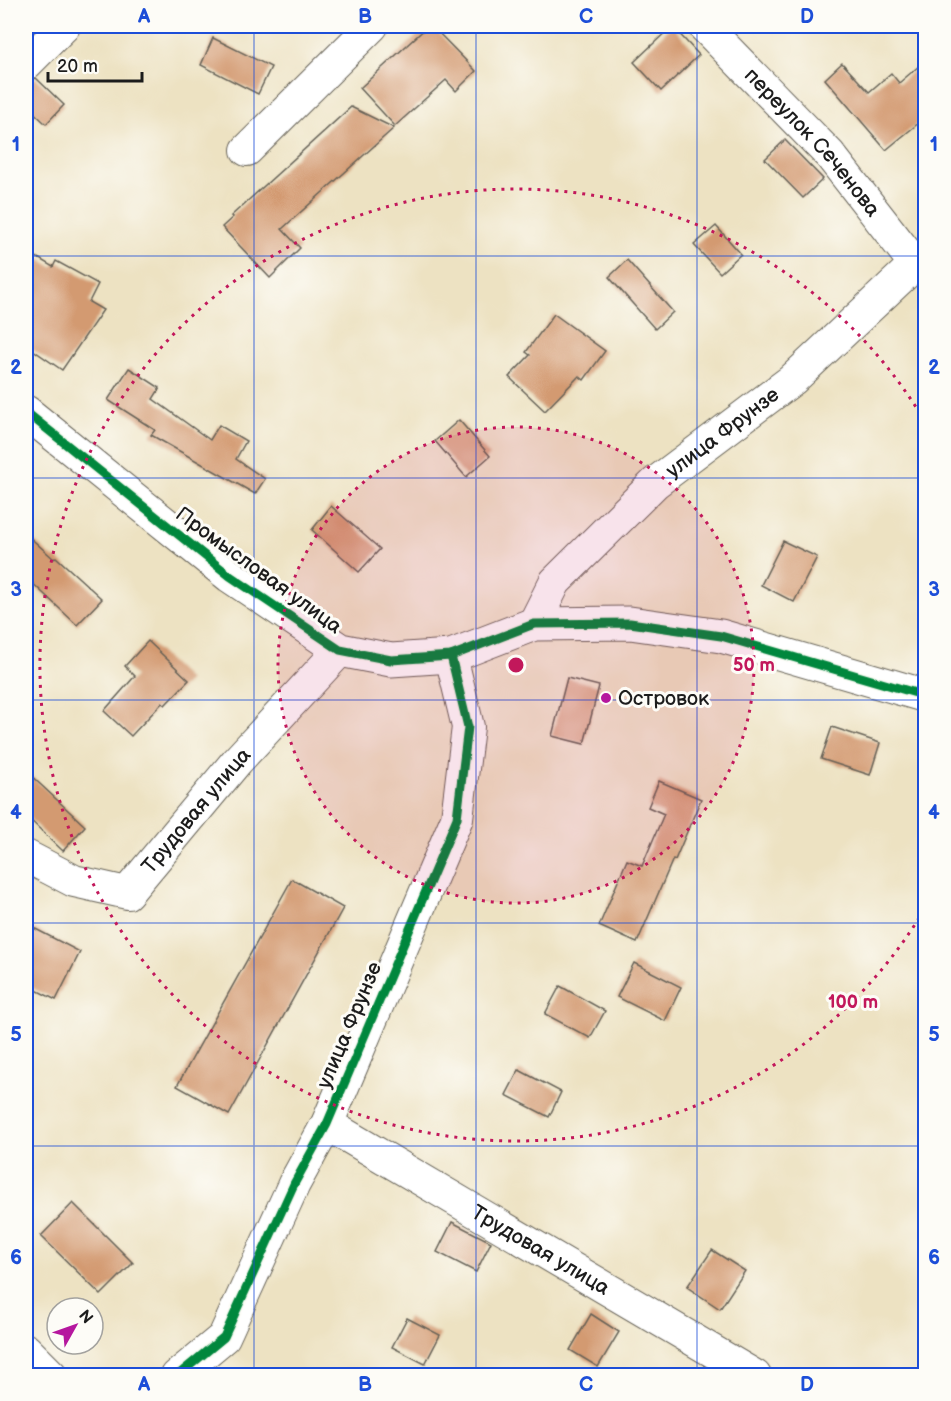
<svg xmlns="http://www.w3.org/2000/svg" width="951" height="1401" font-family="'Balsamiq Sans',sans-serif">
<rect width="100%" height="100%" fill="#fdfcf7"/>
<filter id="ink" filterUnits="userSpaceOnUse"><feTurbulence type="fractalNoise" baseFrequency=".0167" numOctaves="2"/><feDisplacementMap in="SourceGraphic" scale="12" xChannelSelector="R" yChannelSelector="G"/><feConvolveMatrix kernelMatrix="1 2 1 2 8 2 1 2 1" color-interpolation-filters="sRGB"/></filter>
<filter id="wash" filterUnits="userSpaceOnUse"><feTurbulence type="fractalNoise" baseFrequency=".008" numOctaves="4" result="noise"/><feDisplacementMap in="SourceGraphic" scale="24" xChannelSelector="R" yChannelSelector="G"/><feGaussianBlur stdDeviation="1.35" result="paint"/><feColorMatrix in="noise" values="0 0 0 0 0 0 0 0 0 0 0 0 0 0 0 0 0 1.4 0 .05"/><feComposite in="paint" operator="in"/></filter>
<g filter="url(#wash)">
<rect width="100%" height="100%" fill="#ede2c2"/>
<g id="blocks">
<!-- building -->
<g fill="#d39a71">
<polygon points="428,26 432,26 476,71 456,91 446,80 395,126 360,88"/>
<polygon points="672,26 699,55 661,91 634,62"/>
<polygon points="213,38 271,67 258,94 201,65"/>
<polygon points="926,60 926,117 886,150 825,79 842,63 869,92 891,73 899,83"/>
<polygon points="36,78 64,105 46,124 26,105 26,81"/>
<polygon points="351,107 394,128 282,229 300,248 270,278 222,227 233,217 231,216"/>
<polygon points="785,140 823,179 803,198 765,159"/>
<polygon points="716,226 741,254 720,273 694,245"/>
<polygon points="26,251 53,267 56,261 98,284 89,302 103,310 62,370 26,345"/>
<polygon points="627,260 673,312 655,329 609,277"/>
<polygon points="554,314 605,351 584,380 579,376 545,411 509,377 530,355 526,352"/>
<polygon points="129,368 160,388 153,399 210,440 219,425 246,441 236,459 265,479 255,494 151,435 155,430 108,400"/>
<polygon points="459,420 490,456 466,477 435,441"/>
<polygon points="331,506 380,549 359,572 312,530"/>
<polygon points="26,534 54,559 56,557 102,599 77,625 26,577"/>
<polygon points="783,541 817,557 794,602 761,585"/>
<polygon points="148,641 189,680 165,705 162,703 131,736 104,711 135,676 125,666"/>
<polygon points="567,678 599,686 584,744 552,736"/>
<polygon points="832,727 880,743 870,775 821,759"/>
<polygon points="26,771 85,826 63,851 26,816"/>
<polygon points="659,781 701,799 675,860 673,859 637,943 599,926 627,860 642,866 664,814 648,807"/>
<polygon points="292,879 343,908 229,1115 177,1086"/>
<polygon points="26,924 80,952 56,1000 26,985"/>
<polygon points="634,963 681,987 665,1021 617,997"/>
<polygon points="560,986 605,1011 590,1038 545,1014"/>
<polygon points="519,1070 561,1092 549,1117 506,1095"/>
<polygon points="73,1203 133,1263 101,1295 41,1236"/>
<polygon points="452,1222 491,1242 476,1272 437,1252"/>
<polygon points="712,1250 745,1271 720,1309 687,1287"/>
<polygon points="591,1314 619,1332 598,1367 570,1350"/>
<polygon points="407,1318 440,1335 425,1364 392,1347"/>
</g>
</g>
</g>
<g filter="url(#ink)">
<use href="#blocks" fill-opacity="0" stroke="#656156" stroke-width="1.5"/>
<g fill="none" stroke-linecap="round" stroke-linejoin="round">
<!-- street casing -->
<g stroke="#656156" stroke-width="34">
<g id="street">
<path id="s1" d="M704 26 830 155 915 264"/>
<polyline points="26,64 64,26"/>
<polyline points="247,150 372,26"/>
<path id="s2" d="M534 624 555 582 655 483 792 380 926 254"/>
<path id="s3" d="M26 856 74 881 127 893 237 761 340 650"/>
<path id="s4" d="M327 1124 755 1376"/>
<polyline points="26,1350 52,1376"/>
<polyline points="177,1376 224,1337 294,1184 327,1124 457,818 468,727 451,656"/>
</g>
</g>
<!-- secondary casing -->
<g stroke="#656156" stroke-width="35">
<polyline id="secondary" points="26,412 230,576 340,650 391,660 451,656 534,624 630,623 721,636 926,696"/>
</g>
<!-- street -->
<use href="#street" stroke="#fff" stroke-width="32"/>
<!-- secondary -->
<use href="#secondary" stroke="#fff" stroke-width="33"/>
<!-- cycleway casing -->
<g stroke="#fdfcf7" stroke-width="13">
<g id="cycleway">
<polyline points="26,412 230,576 340,650 391,660 451,656 534,624 630,623 721,636 926,696"/>
<polyline points="177,1376 224,1337 294,1184 327,1124 457,818 468,727 451,656"/>
</g>
</g>
<!-- cycleway -->
<use href="#cycleway" stroke="#00873e" stroke-width="9"/>
</g>
</g>
<!-- grid -->
<path fill="none" stroke="#1d4ed8" stroke-width="1.5" stroke-opacity="0.55" d="M254 26V1376M476 26V1376M697 26V1376M26 256H926M26 478H926M26 700H926M26 923H926M26 1146H926"/>
<!-- distance rings -->
<circle cx="516" cy="665" r="238" fill="#c2185b" fill-opacity=".12"/>
<g fill="none" stroke="#c2185b" stroke-width="3" stroke-dasharray="3 6">
<circle cx="516" cy="665" r="238"/>
<path d="M924 910A476 476 0 1 1 924 420"/>
</g>
<!-- markers -->
<circle fill="#b5179e" stroke="#fdfcf7" stroke-width="2" cx="606" cy="698" r="6"/>
<g text-anchor="middle" stroke-width="6" stroke-linejoin="round" paint-order="stroke">
<!-- street labels -->
<g font-size="21" fill="#1c1c1c" stroke="#fdfcf7">
<text dy="7" stroke="none"><textPath href="#s1" startOffset="159">переулок Сеченова</textPath></text>
<text dy="7" stroke="none"><textPath href="#s2" startOffset="272">улица Фрунзе</textPath></text>
<text transform="translate(259 570) rotate(36)" y="7">Промысловая улица</text>
<text dy="7" stroke="none"><textPath href="#s3" startOffset="216">Трудовая улица</textPath></text>
<text transform="translate(349 1025) rotate(-67)" y="7">улица Фрунзе</text>
<text dy="7" stroke="none"><textPath href="#s4" startOffset="248">Трудовая улица</textPath></text>
</g>
<!-- poi labels -->
<g font-size="21" fill="#1c1c1c" stroke="#fdfcf7" text-anchor="start">
<text x="618" y="705">Островок</text>
</g>
</g>
<circle cx="516" cy="665" r="9" fill="#c2185b" stroke="#fdfcf7" stroke-width="3"/>
<g font-size="18" text-anchor="middle" font-weight="bold" fill="#c2185b" stroke="#fdfcf7" stroke-width="6" stroke-linejoin="round" paint-order="stroke">
<text x="754" y="671">50 m</text>
<text x="853" y="1008">100 m</text>
</g>
<!-- margin -->
<rect width="951" height="1401" fill="none" stroke="#fdfcf7" stroke-width="66"/>
<!-- north arrow -->
<g transform="translate(75 1326) rotate(50)"><circle r="28" fill="#fdfcf7" stroke="#a3a29f" stroke-width="1.5"/>
<path d="M0-4.5L10 22L0 15L-10 22Z" fill="#b5179e"/>
<text y="-9" font-size="16" font-weight="bold" text-anchor="middle" fill="#1c1c1c">N</text>
</g>
<!-- scale -->
<path d="M48 72v9h94v-9" fill="none" stroke="#1c1c1c" stroke-width="3"/>
<text x="57" y="72" font-size="18" fill="#1c1c1c" stroke="#fdfcf7" stroke-width="4.5" paint-order="stroke">20 m</text>
<rect x="33" y="33" width="885" height="1335" fill="none" stroke="#1d4ed8" stroke-width="2"/>
<g font-size="20" text-anchor="middle" font-weight="bold" fill="#1d4ed8">
<text x="144" y="23">A</text>
<text x="365" y="23">B</text>
<text x="586" y="23">C</text>
<text x="807" y="23">D</text>
<text x="16" y="151">1</text>
<text x="934" y="151">1</text>
<text x="16" y="374">2</text>
<text x="934" y="374">2</text>
<text x="16" y="596">3</text>
<text x="934" y="596">3</text>
<text x="16" y="819">4</text>
<text x="934" y="819">4</text>
<text x="16" y="1041">5</text>
<text x="934" y="1041">5</text>
<text x="16" y="1264">6</text>
<text x="934" y="1264">6</text>
<text x="144" y="1391">A</text>
<text x="365" y="1391">B</text>
<text x="586" y="1391">C</text>
<text x="807" y="1391">D</text>
</g>
</svg>
